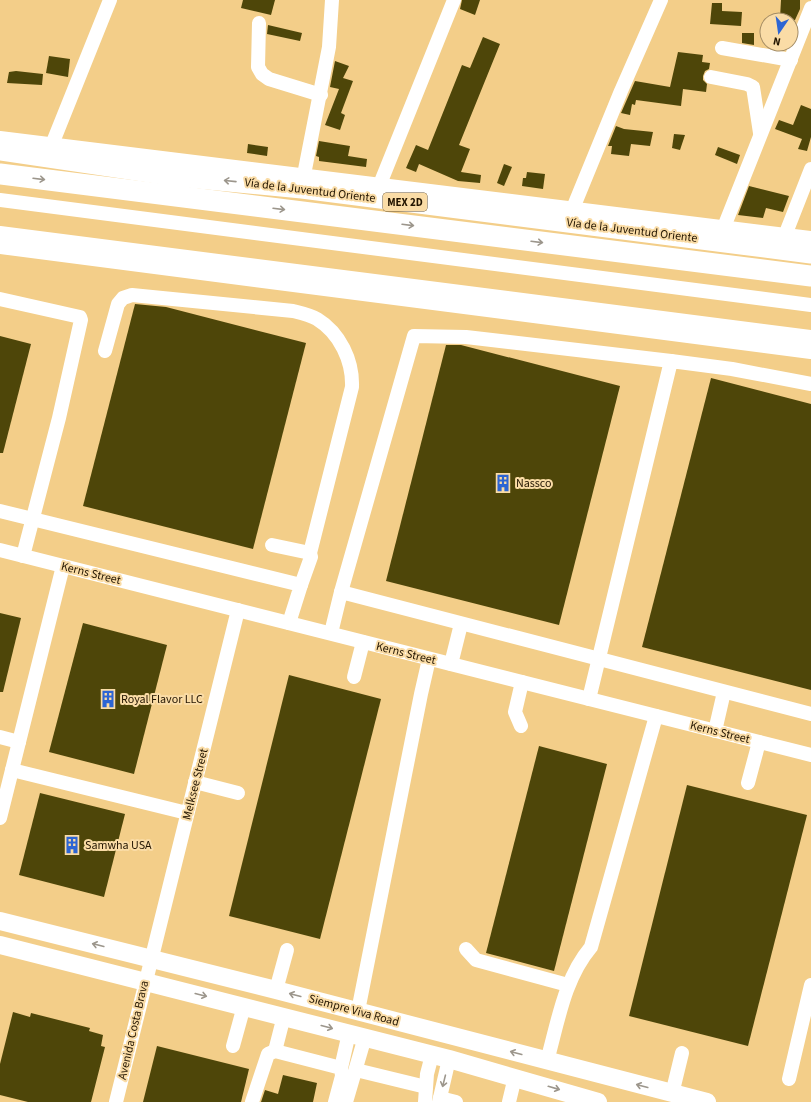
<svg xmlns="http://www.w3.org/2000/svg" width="811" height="1102" font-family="'Source Sans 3',sans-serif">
<rect width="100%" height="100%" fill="#f3ce89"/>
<!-- building -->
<g fill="#4e4609">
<polygon points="243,0 275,0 271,15 241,8"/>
<polygon points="462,0 480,0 475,15 460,9"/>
<polygon points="781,0 800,0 800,9 795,20 783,20 784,18 780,18"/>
<polygon points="712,3 722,3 722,11 742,12 741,26 710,24"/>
<polygon points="268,25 302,33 300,41 267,34"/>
<polygon points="742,33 754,33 754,45 742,43"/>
<polygon points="483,37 500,44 459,145 470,149 461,172 481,175 480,183 458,181 419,164 416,172 406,168 416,145 428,150 462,65 470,68"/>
<polygon points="678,52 703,55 702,62 710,63 709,69 705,71 703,76 703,80 707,84 706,92 683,89 681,106 636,100 635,105 632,104 630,115 621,113 635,81 670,87"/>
<polygon points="49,56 70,59 68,77 46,73"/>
<polygon points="335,61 349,66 343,78 353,81 341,113 345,115 340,130 325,125 339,89 330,87"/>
<polygon points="16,71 43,74 42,85 7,83 9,72"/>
<polygon points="801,105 811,109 811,137 807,151 798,149 802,139 775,129 779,120 793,125"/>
<polygon points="616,126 624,129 653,132 650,146 631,144 629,156 611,154 612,146 608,146"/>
<polygon points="674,134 685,135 680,150 672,148"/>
<polygon points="319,141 350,146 348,156 367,159 366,167 319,161 319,157 316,156"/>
<polygon points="248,144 268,147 267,156 247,153"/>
<polygon points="718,147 740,155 737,164 715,155"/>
<polygon points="504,164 512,167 504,186 497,183"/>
<polygon points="527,172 545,174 543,189 522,186 523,178 526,178"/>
<polygon points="749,186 789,196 783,212 766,208 763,218 738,215"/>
<polygon points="135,304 166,307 306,343 253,549 83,506"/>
<polygon points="0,336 31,344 3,453 0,453"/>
<polygon points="446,345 461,345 620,386 559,625 386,581"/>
<polygon points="711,378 811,404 811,690 642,647"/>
<polygon points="0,613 21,618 3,692 0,692"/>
<polygon points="83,623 167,645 134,774 49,752"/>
<polygon points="289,675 381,699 320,939 229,916"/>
<polygon points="539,746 607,764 554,971 486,953"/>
<polygon points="687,785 807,815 748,1046 629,1016"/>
<polygon points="40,793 125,814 104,897 19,875"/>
<polygon points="13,1012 30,1017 31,1013 90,1028 89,1031 103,1035 101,1046 105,1047 91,1102 28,1102 0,1095 0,1064"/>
<polygon points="157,1046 249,1069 241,1102 143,1102"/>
<polygon points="283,1075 317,1083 313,1102 261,1102 265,1090 278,1094"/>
</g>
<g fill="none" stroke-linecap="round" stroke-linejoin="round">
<!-- minor -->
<g stroke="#fff" stroke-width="14">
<polyline points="259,23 258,67 262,74 269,79 321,95"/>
<polyline points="722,48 791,60"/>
<polyline points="711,77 747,84 753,87 760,133"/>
<polyline points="0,138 811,238"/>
<polyline points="49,152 110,0"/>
<polyline points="302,185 329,47 332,0"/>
<polyline points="376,194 454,0"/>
<polyline points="0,200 811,305"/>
<polyline points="569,218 621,91 661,0"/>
<polyline points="0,233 811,337"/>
<polyline points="720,237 811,8"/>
<polyline points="782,243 811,169"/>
<polyline points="0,299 80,317 81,320 59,418 23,556"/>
<path d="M105 351 118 304 123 298 132 295 293 311C301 313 310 315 317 319 340 333 353 361 352 387L310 553 311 557 301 585"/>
<polyline points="0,511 301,585 289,623"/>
<polyline points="272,545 310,553"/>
<polyline points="0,550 811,755"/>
<polyline points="341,592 414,336 466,337 671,361"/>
<polyline points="331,633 341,592 811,714"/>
<polyline points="451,664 461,624"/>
<polyline points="354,677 363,642"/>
<polyline points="589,699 671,361 732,369 811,384"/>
<polyline points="521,726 515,712 522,682"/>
<polyline points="715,731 724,692"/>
<polyline points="0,737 19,742"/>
<polyline points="12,770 187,813"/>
<polyline points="195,782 238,793"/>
<polyline points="748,783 759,742"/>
<polyline points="0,818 63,566"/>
<polyline points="466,949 476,960 568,985"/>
<polyline points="276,990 287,950"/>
<polyline points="358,1011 421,694 429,659"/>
<polyline points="233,1046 244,1006"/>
<polyline points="275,1051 284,1016"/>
<path d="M547 1061C558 1022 564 979 591 947L656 716"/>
<polyline points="341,1068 349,1033"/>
<polyline points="356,1070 426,1087"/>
<polyline points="789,1079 811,985"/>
<polyline points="672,1094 682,1053"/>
<polyline points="440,1098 456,1102"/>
<polyline points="116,1102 238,610"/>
<polyline points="252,1102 268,1054 275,1051 341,1068 342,1076 335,1102"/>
<polyline points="346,1102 365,1037"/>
<polyline points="425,1102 427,1074 432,1055"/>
<polyline points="439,1102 449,1059"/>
<polyline points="509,1102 515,1077"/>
</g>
<!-- major -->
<g stroke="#fff" stroke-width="18">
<polyline points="0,245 811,350"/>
<polyline points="0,921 276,990 707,1102"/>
<polyline points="0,945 449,1059 598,1102"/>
</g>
<!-- highway -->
<g stroke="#fff" stroke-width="21">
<polyline points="0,150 177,176 302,188 811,253"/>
<polyline points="0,174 811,276"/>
</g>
</g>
<!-- one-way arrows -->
<defs><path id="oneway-shaft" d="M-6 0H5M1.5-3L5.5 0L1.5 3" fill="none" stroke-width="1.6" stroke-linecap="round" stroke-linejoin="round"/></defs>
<g stroke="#9c968c">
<use href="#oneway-shaft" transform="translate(39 179) rotate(7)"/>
<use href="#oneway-shaft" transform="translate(230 181) rotate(-174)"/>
<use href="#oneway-shaft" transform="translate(279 209) rotate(7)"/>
<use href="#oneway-shaft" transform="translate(408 225) rotate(7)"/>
<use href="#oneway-shaft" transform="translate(537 242) rotate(7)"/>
<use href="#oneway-shaft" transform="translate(98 945) rotate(-166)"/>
<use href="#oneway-shaft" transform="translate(201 995) rotate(14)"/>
<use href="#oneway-shaft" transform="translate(295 995) rotate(-165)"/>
<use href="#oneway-shaft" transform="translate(327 1027) rotate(15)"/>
<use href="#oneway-shaft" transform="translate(516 1053) rotate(-165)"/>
<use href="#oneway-shaft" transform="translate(444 1081) rotate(104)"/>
<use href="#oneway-shaft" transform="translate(642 1086) rotate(-165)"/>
<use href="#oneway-shaft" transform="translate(554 1088) rotate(16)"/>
</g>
<!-- icons -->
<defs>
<g id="building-bare" transform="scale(1.38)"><path d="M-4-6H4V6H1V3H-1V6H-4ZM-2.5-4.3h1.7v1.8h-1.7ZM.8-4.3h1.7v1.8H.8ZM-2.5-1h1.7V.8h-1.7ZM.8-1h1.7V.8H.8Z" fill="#2d65d3" stroke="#fadca6" stroke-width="2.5" paint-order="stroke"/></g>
</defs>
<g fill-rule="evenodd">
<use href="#building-bare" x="503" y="483"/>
<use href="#building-bare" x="108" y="699"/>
<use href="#building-bare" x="72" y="845"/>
</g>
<g text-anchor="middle" stroke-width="4" stroke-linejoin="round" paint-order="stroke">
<!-- shield labels -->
<rect fill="#fadca6" stroke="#645132" stroke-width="1" x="383" y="193" width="44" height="18" rx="3"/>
<g font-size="11" font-weight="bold" fill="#231500">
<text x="405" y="206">MEX 2D</text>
</g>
<!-- street labels -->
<g font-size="12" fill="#231500" stroke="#fadca6">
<text transform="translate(310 190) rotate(7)" y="4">Vía de la Juventud Oriente</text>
<text transform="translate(632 230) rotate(7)" y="4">Vía de la Juventud Oriente</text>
<text transform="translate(91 573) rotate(14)" y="4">Kerns Street</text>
<text transform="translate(406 653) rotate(14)" y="4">Kerns Street</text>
<text transform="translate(720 732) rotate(14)" y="4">Kerns Street</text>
<text transform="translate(195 784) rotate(-76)" y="4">Melksee Street</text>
<text transform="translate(354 1010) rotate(15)" y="4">Siempre Viva Road</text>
<text transform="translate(133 1030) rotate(-77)" y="4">Avenida Costa Brava</text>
</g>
<!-- poi labels -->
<g font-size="12" fill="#231500" stroke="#fadca6" text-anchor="start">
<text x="516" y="487">Nassco</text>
<text x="121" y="703">Royal Flavor LLC</text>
<text x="85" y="849">Samwha USA</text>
</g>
</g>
<!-- north arrow -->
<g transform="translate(779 32) rotate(193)"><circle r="19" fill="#fadca6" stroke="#a48c64"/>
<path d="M0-3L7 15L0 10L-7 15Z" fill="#2d65d3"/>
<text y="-6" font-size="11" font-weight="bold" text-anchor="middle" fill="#231500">N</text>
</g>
</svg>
